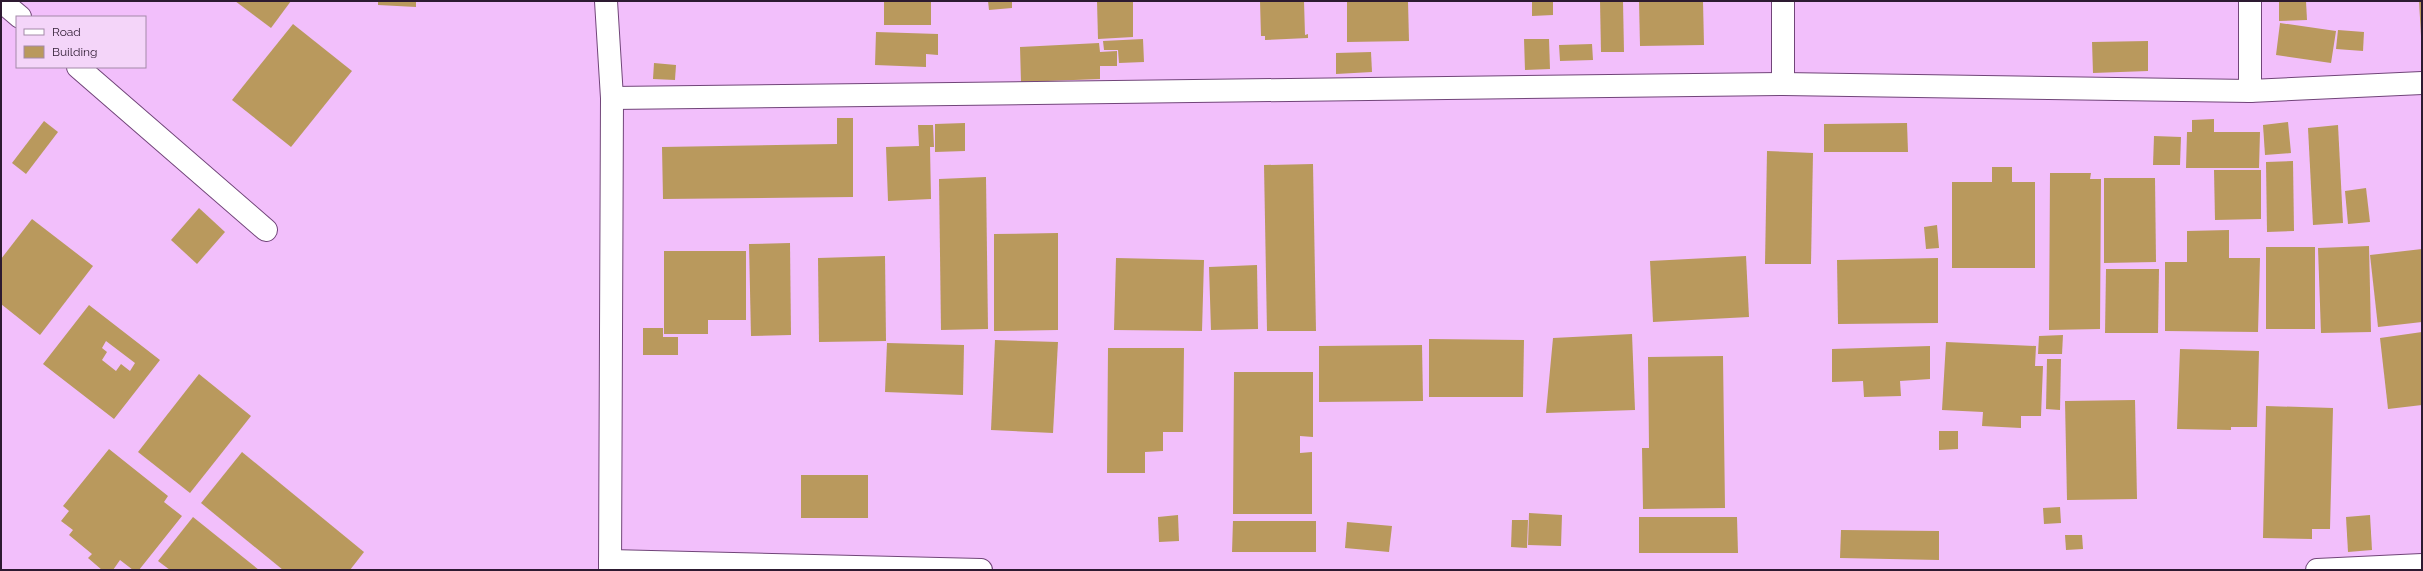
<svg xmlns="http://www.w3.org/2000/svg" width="2423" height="571" font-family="Raleway,sans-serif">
<rect width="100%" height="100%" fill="#f2bffb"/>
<!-- building -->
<g fill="#b9995d" fill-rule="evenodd">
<polygon points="235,1 291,1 271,28"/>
<polygon points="378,1 416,1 416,7 378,5"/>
<rect x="884" y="1" width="47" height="24"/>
<polygon points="988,1 1012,1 1012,8 989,10"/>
<polygon points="1097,1 1133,1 1133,37 1098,39"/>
<polygon points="1260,1 1304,1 1305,35 1308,34 1308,38 1265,40 1265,36 1261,36"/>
<polygon points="1347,1 1408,1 1409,41 1347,42"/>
<polygon points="1532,1 1553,1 1553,15 1532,16"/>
<polygon points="1600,1 1623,1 1624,52 1601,52"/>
<polygon points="1639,1 1703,1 1704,45 1640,46"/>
<polygon points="2279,1 2306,1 2307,20 2279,21"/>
<polygon points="2419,1 2422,1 2422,36 2421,36"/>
<polygon points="2280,23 2336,31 2331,63 2276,55"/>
<polygon points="293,24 352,71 291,147 232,100"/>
<polygon points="2338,30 2364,32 2363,51 2336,49"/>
<polygon points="876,32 938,34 938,55 926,54 926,67 875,65"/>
<polygon points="1143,39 1144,62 1119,63 1118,50 1104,50 1103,41"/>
<polygon points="1524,39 1549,39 1550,69 1525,70"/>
<polygon points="2148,41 2148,71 2093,73 2092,42"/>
<polygon points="1099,43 1100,52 1117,51 1117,66 1100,66 1100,79 1021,82 1020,47"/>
<polygon points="1592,44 1593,60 1560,61 1559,45"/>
<polygon points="1371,52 1372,72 1336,74 1336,53"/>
<polygon points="654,63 676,65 675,80 653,79"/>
<polygon points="837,118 853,118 853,197 663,199 662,147 837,144"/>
<polygon points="2214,119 2214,132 2260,132 2259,168 2186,168 2187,132 2192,132 2192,120"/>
<polygon points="44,121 58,132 26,174 12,163"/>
<polygon points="2288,122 2291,153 2265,155 2263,125"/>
<polygon points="965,123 965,151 935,152 935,124"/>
<polygon points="1907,123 1908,152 1824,152 1824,124"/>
<polygon points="918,125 933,125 934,147 930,147 931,199 888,201 886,147 919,146"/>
<polygon points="2338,125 2343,223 2313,225 2308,128"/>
<polygon points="2154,136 2181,137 2180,165 2153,165"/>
<polygon points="1767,151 1813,153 1811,264 1765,264"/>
<polygon points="2293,161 2294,231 2267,232 2266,162"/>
<polygon points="1313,164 1316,331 1267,331 1264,165"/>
<polygon points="1992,167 2012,167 2012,182 2035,182 2035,268 1952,268 1952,182 1992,182"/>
<polygon points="2214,170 2261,170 2261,219 2215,220"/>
<polygon points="2050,173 2091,173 2090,179 2101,179 2100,329 2049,330"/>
<polygon points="986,177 988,329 941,330 939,179"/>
<polygon points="2104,178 2155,178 2156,262 2104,263"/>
<polygon points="2366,188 2370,222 2348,224 2345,191"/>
<polygon points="199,208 225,232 197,264 171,240"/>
<polygon points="32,219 93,266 40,335 1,304 1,259"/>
<polygon points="1937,225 1939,248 1926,249 1924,227"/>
<polygon points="2229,230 2229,258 2260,258 2258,332 2165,331 2165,262 2187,262 2187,231"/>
<polygon points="1058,233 1058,330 994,331 994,234"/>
<polygon points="790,243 791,335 751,336 749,244"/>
<polygon points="2369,246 2371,332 2321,333 2318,248"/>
<rect x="2266" y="247" width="49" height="82"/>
<polygon points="2422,249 2422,322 2378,327 2370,255"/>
<polygon points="664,251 746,251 746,320 708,320 708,334 664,334"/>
<polygon points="885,256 886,341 819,342 818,258"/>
<polygon points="1746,256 1749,317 1653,322 1650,261"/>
<polygon points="1116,258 1204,260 1202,331 1114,330"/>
<polygon points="1938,258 1938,323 1838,324 1837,260"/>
<polygon points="1257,265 1258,329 1211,330 1209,267"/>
<polygon points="2106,269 2159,269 2158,333 2105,333"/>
<path d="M89 305 160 360 114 419 43 364ZM106 341 135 363 130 371 121 364 116 371 102 360 107 352 102 348Z"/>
<polygon points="643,328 663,328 663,337 678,337 678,355 643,355"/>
<polygon points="2422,332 2422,405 2388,409 2380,338"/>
<polygon points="1632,334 1635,410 1546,413 1553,338"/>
<polygon points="2063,335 2062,354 2038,354 2039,336"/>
<polygon points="1429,339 1524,340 1523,397 1429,397"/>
<polygon points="995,340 1058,342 1053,433 991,430"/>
<polygon points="1946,342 2036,346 2035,366 2043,366 2041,416 2021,416 2021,428 1982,426 1983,412 1942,410"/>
<polygon points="887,343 964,345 963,395 885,392"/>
<polygon points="1422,345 1423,401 1319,402 1319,346"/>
<polygon points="1930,346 1930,379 1900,381 1901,396 1864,397 1863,381 1832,382 1832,349"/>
<polygon points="1108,348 1184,348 1183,432 1163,432 1163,451 1145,452 1145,473 1107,473"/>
<polygon points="2180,349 2259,351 2257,427 2231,427 2231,430 2177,429"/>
<polygon points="1723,356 1725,508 1643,509 1642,448 1649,448 1648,357"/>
<polygon points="2047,359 2061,359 2060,410 2046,409"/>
<polygon points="1234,372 1313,372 1313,437 1300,436 1300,453 1312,452 1312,514 1233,514"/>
<polygon points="199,374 251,416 190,493 138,452"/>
<polygon points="2135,400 2137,499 2067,500 2065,401"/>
<polygon points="2266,406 2333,408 2330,529 2312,529 2312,539 2263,538"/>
<polygon points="1939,431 1958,431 1958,449 1939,450"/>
<polygon points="109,449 168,496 164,502 182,516 139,570 133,570 120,560 113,570 102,570 88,558 92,554 69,535 73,530 61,521 69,511 63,506"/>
<polygon points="242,452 364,552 350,570 283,570 201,503"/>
<rect x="801" y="475" width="67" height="43"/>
<polygon points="2060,507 2061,523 2044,524 2043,508"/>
<polygon points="1529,513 1562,515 1561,546 1528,545"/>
<polygon points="1178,515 1179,541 1159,542 1158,517"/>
<polygon points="2370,515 2372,550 2348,552 2346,517"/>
<polygon points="193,517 259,570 170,570 158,561"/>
<polygon points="1639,517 1737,517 1738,553 1639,553"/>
<polygon points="1512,520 1528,520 1527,548 1511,547"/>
<polygon points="1233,521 1316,521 1316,552 1232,552"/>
<polygon points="1347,522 1392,526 1389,552 1345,548"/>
<polygon points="1841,530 1939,531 1939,560 1840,558"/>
<polygon points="2065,535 2082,535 2083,549 2066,550"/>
</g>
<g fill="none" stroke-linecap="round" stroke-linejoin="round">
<!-- minor casing -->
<g stroke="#714579" stroke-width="24">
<g id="minor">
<polyline points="1,1 20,17"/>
<polyline points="606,1 612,98 610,570"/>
<polyline points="1783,1 1783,84"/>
<polyline points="2250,1 2250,91"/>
<polyline points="78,67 266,230"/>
<polyline points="612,98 1783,84 2250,91 2422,83"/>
<polyline points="610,561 981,570"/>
<polyline points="2317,570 2422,565"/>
</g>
</g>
<!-- minor -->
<use href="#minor" stroke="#fff" stroke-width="22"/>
</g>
<!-- border -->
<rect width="2423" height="571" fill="none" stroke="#2d1a31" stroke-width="4"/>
<!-- legend -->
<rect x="16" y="16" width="130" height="52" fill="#f4d5f9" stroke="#a48aa9"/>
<rect x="24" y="29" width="20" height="6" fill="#ffffff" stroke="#a48aa9"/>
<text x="52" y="36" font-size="12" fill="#2d1a31">Road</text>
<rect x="24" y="46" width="20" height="12" fill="#b9995d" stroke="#a48aa9"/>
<text x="52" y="56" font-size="12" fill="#2d1a31">Building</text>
</svg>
